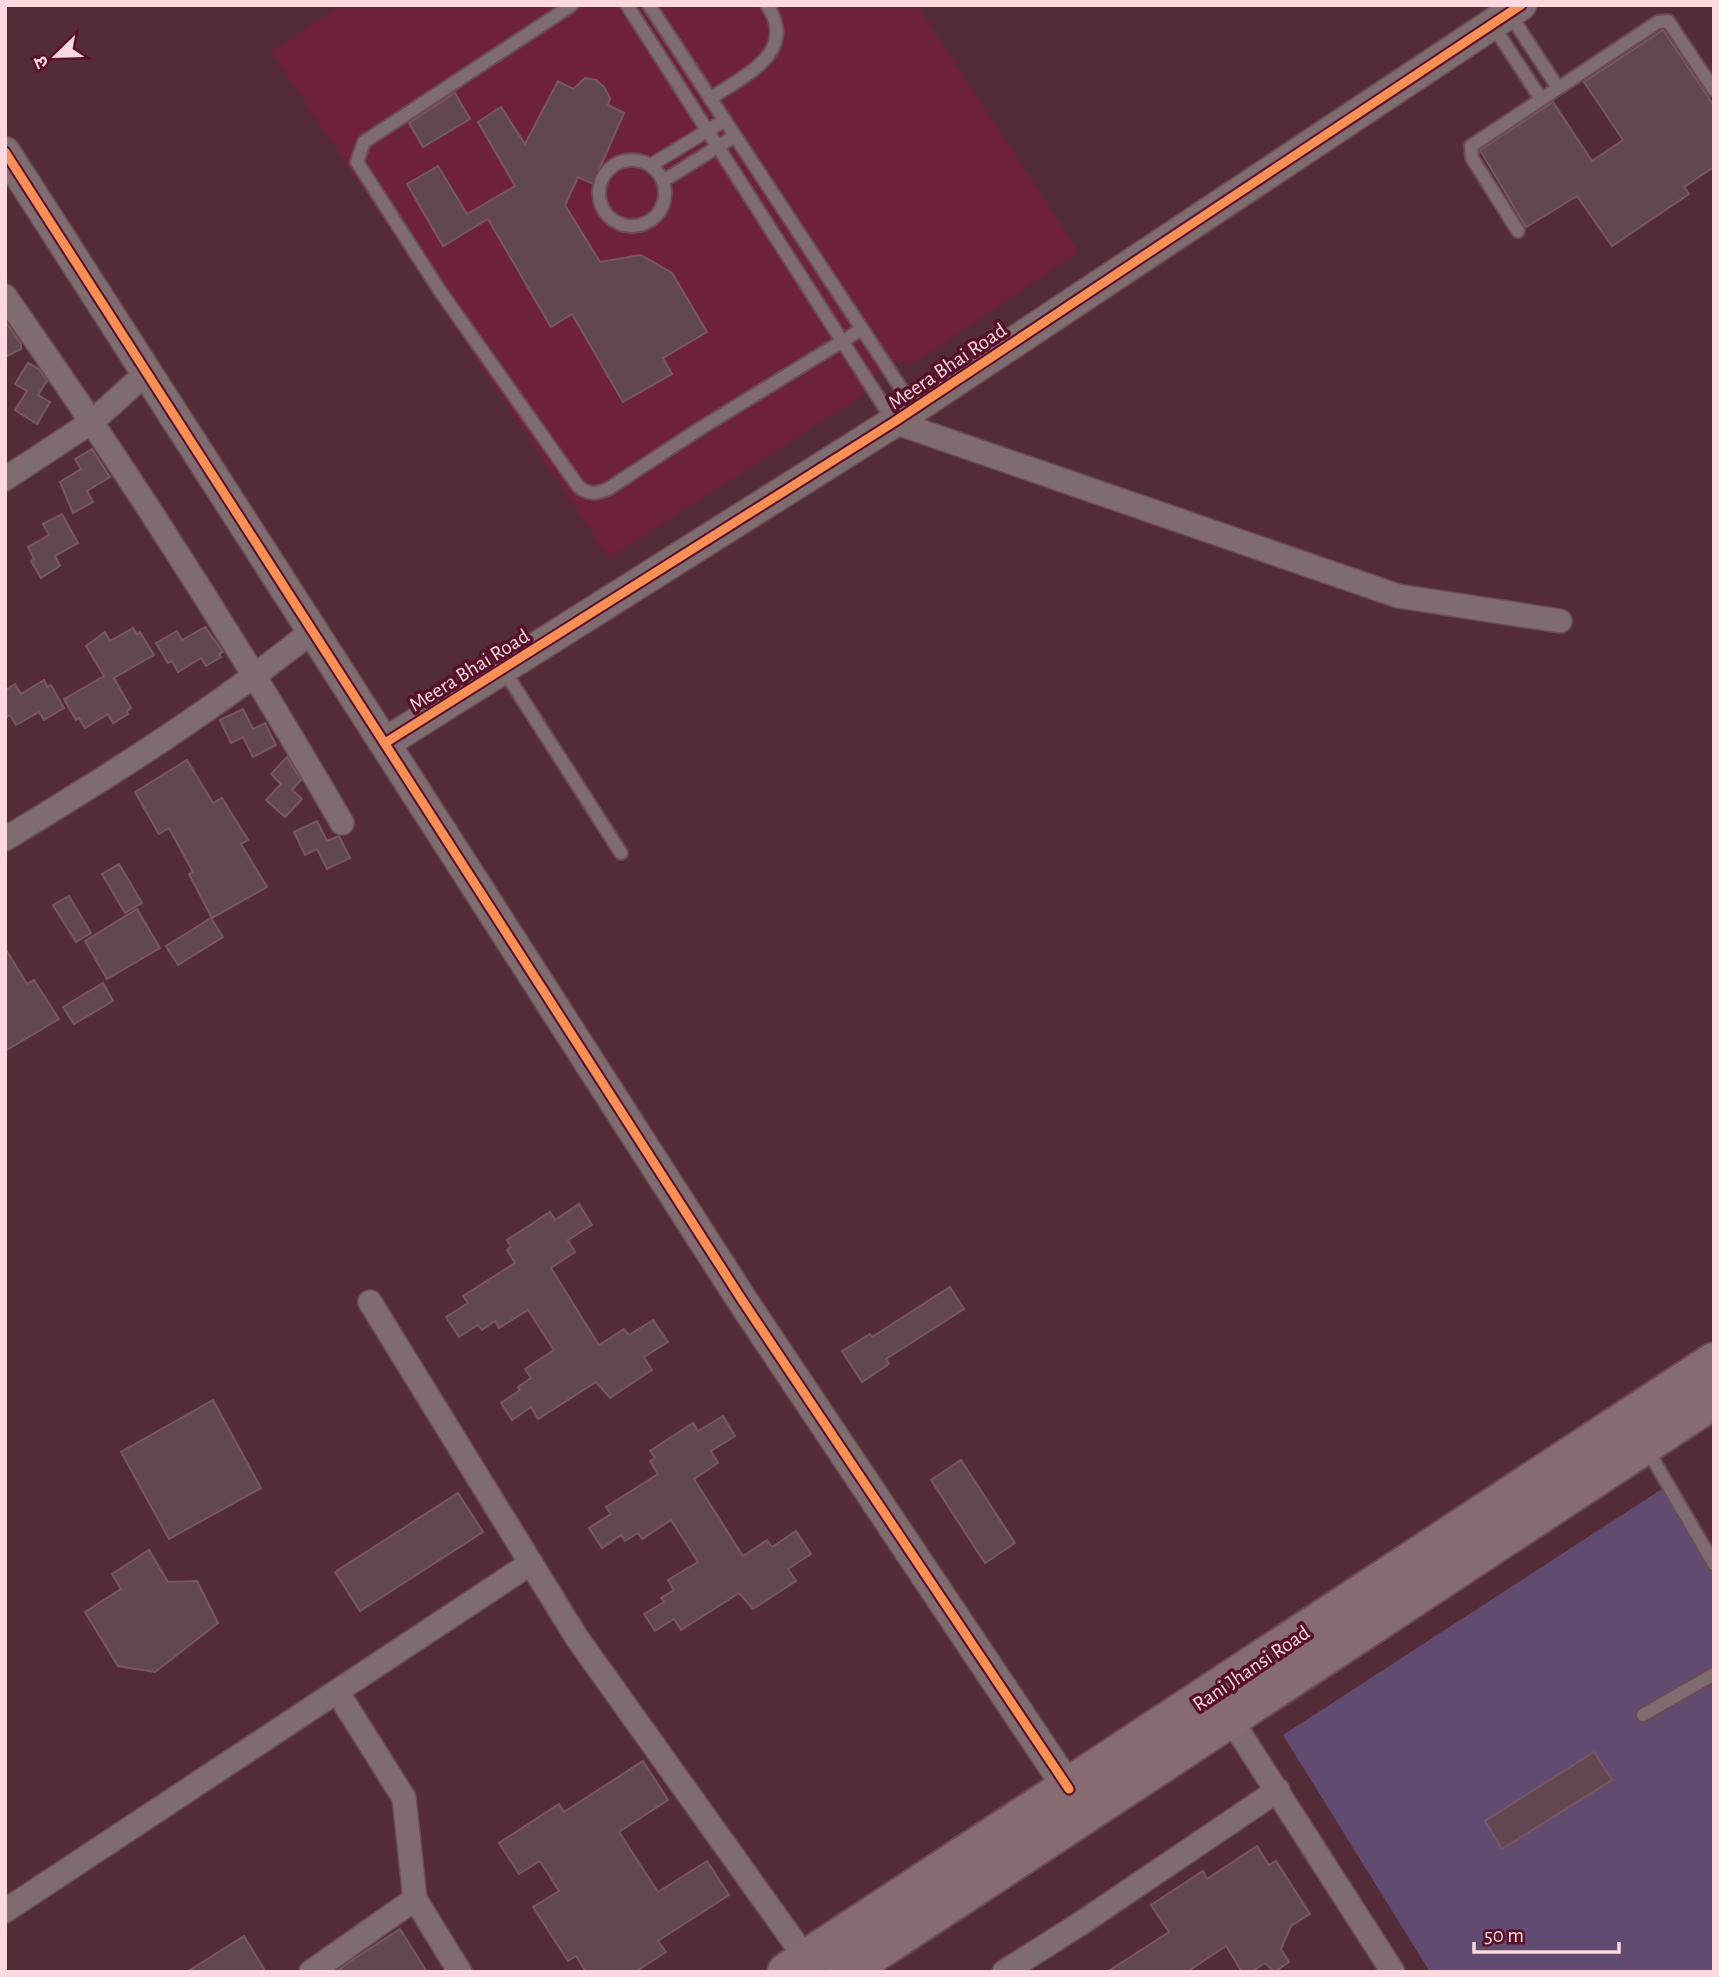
<svg xmlns="http://www.w3.org/2000/svg" width="1719" height="1977" font-family="'Alegreya Sans','Noto Sans Devanagari',sans-serif">
<rect width="100%" height="100%" fill="#542c38"/>
<!-- built -->
<polygon fill="#6e223a" points="341,5 917,5 1079,252 911,365 898,361 865,383 862,396 609,558 271,51"/>
<!-- green -->
<polygon fill="#624b71" points="1668,1485 1714,1563 1714,1972 1430,1972 1283,1735"/>
<!-- building -->
<g fill="#624650" stroke="#775764" stroke-width="2">
<polygon points="1663,30 1714,106 1714,167 1684,187 1689,194 1612,246 1577,196 1526,227 1480,150 1553,102 1592,161 1623,140 1584,82"/>
<polygon points="585,78 596,80 604,87 610,98 608,105 624,113 593,184 578,177 565,205 600,262 641,255 672,273 707,332 663,358 672,374 623,402 572,314 551,327 488,219 443,246 407,184 438,166 467,214 515,186 478,122 501,107 525,144 558,81 573,89"/>
<polygon points="455,93 470,119 423,147 409,123"/>
<polygon points="5,321 21,344 21,349 5,357"/>
<polygon points="28,363 39,369 47,381 38,395 50,402 37,424 15,410 27,391 15,384"/>
<polygon points="92,449 110,477 87,491 93,502 73,513 60,482 81,469 75,459"/>
<polygon points="62,514 78,543 55,556 60,566 41,578 31,561 34,559 28,547 49,535 43,524"/>
<polygon points="205,627 223,652 219,654 221,657 206,666 201,658 178,672 172,661 168,663 156,643 177,631 182,640"/>
<polygon points="133,628 137,634 140,632 154,655 114,678 131,708 127,711 128,714 113,723 108,714 85,728 79,718 76,720 64,699 104,676 86,646 105,632 110,641"/>
<polygon points="44,680 47,687 51,685 64,708 44,720 39,712 16,725 10,715 5,718 5,690 15,684 21,694"/>
<polygon points="243,709 253,729 265,723 276,745 253,757 243,737 231,743 220,720"/>
<polygon points="287,757 301,780 292,790 302,799 285,817 266,800 281,784 271,774"/>
<polygon points="187,760 213,803 222,798 248,840 241,844 267,887 212,918 189,874 193,872 169,828 159,834 135,792"/>
<polygon points="317,821 327,841 339,836 350,858 327,869 317,849 305,855 294,832"/>
<polygon points="119,864 142,903 125,913 102,874"/>
<polygon points="69,896 91,933 76,942 53,905"/>
<polygon points="137,909 160,948 107,979 85,941"/>
<polygon points="211,918 223,937 178,965 166,946"/>
<polygon points="5,948 27,984 34,980 59,1019 5,1051"/>
<polygon points="103,983 113,1001 74,1024 63,1007"/>
<polygon points="579,1204 592,1225 568,1240 575,1252 551,1268 599,1345 624,1329 629,1335 653,1320 668,1342 644,1357 652,1370 610,1398 596,1382 538,1419 531,1407 512,1420 501,1403 520,1390 518,1387 531,1378 525,1369 554,1350 528,1310 499,1328 495,1321 482,1330 478,1325 459,1337 446,1317 468,1303 463,1296 515,1263 507,1250 511,1247 507,1240 550,1212 555,1220"/>
<polygon points="950,1287 964,1309 886,1359 889,1364 862,1382 842,1351 870,1334 872,1337"/>
<polygon points="213,1400 261,1488 169,1539 121,1452"/>
<polygon points="723,1416 735,1436 711,1451 718,1463 694,1479 743,1556 767,1540 772,1547 796,1531 811,1554 788,1569 796,1581 753,1609 739,1593 681,1630 674,1619 655,1631 644,1614 664,1602 661,1598 674,1590 668,1580 698,1562 671,1520 642,1539 638,1533 625,1541 621,1535 602,1548 589,1528 611,1514 606,1507 658,1474 650,1461 655,1458 650,1451 693,1423 698,1431"/>
<polygon points="961,1460 1015,1543 985,1563 931,1480"/>
<polygon points="458,1493 483,1532 360,1611 335,1572"/>
<polygon points="149,1550 168,1582 197,1581 218,1623 155,1672 118,1666 85,1612 121,1589 112,1574"/>
<polygon points="1594,1752 1612,1780 1502,1849 1485,1821"/>
<polygon points="643,1761 668,1800 619,1832 658,1892 707,1861 729,1895 658,1941 666,1952 635,1972 586,1972 576,1956 568,1961 533,1907 559,1891 540,1861 519,1874 499,1843 559,1804 564,1812"/>
<polygon points="1257,1846 1269,1865 1276,1861 1310,1914 1291,1926 1281,1949 1289,1962 1274,1972 1265,1963 1251,1972 1242,1972 1226,1946 1187,1972 1107,1972 1169,1932 1151,1905 1203,1871 1207,1879"/>
<polygon points="400,1929 427,1972 336,1972 354,1959"/>
<polygon points="244,1936 266,1972 187,1972"/>
</g>
<g fill="none" stroke-linecap="round" stroke-linejoin="round">
<!-- service casing -->
<g stroke="#6c4b54" stroke-width="16">
<g id="service">
<path d="M572 5 364 142 357 162 440 291 578 486C588 495 596 494 608 489L701 428 862 329"/>
<polyline points="627,5 894,422"/>
<polyline points="649,5 914,408"/>
<polyline points="1509,13 1558,88"/>
<polyline points="1492,24 1541,99"/>
<path d="M710 99C744 75 799 53 767 5"/>
<circle cx="632" cy="193" r="33"/>
<polyline points="651,165 725,120"/>
<polyline points="663,181 735,136"/>
<polyline points="1518,231 1472,158 1471,146 1658,22 1668,21 1714,90"/>
<polyline points="503,669 621,853"/>
<polyline points="1647,1449 1714,1564"/>
<polyline points="1643,1715 1714,1674"/>
</g>
</g>
<!-- minor casing -->
<g stroke="#6c4b54" stroke-width="26">
<g id="minor">
<path d="M5 296C125 467 237 642 342 823"/>
<polyline points="894,422 1398,596 1560,621"/>
<polyline points="5,479 93,421 145,374"/>
<path d="M5 839C111 775 215 709 311 632"/>
<polyline points="370,1302 577,1638 812,1967"/>
<polyline points="338,1693 404,1798 415,1899"/>
<polyline points="1230,1718 1393,1972"/>
<polyline points="5,1911 531,1563"/>
<polyline points="311,1972 415,1899 460,1972"/>
<polyline points="1004,1972 1080,1924 1278,1790"/>
</g>
</g>
<!-- tertiary casing -->
<g stroke="#6c4b54" stroke-width="33">
<g id="tertiary">
<polyline points="5,152 742,1300 1069,1789"/>
<polyline points="385,743 894,422 1521,5"/>
</g>
</g>
<!-- trunk casing -->
<g stroke="#6c4b54" stroke-width="42">
<g id="trunk">
<polyline points="787,1972 1714,1362"/>
<polyline points="845,1972 1714,1399"/>
</g>
</g>
<!-- service -->
<use href="#service" stroke="#7e6c70" stroke-width="12"/>
<!-- minor -->
<use href="#minor" stroke="#7e6c70" stroke-width="23"/>
<!-- tertiary -->
<use href="#tertiary" stroke="#7e6c70" stroke-width="30"/>
<!-- trunk -->
<use href="#trunk" stroke="#866c72" stroke-width="38"/>
<!-- cycleway casing -->
<g stroke="#580f28" stroke-width="13">
<g id="cycleway">
<polyline points="5,152 742,1300 1069,1789"/>
<polyline points="385,743 894,422 1521,5"/>
</g>
</g>
<!-- cycleway -->
<use href="#cycleway" stroke="#f78f57" stroke-width="9"/>
</g>
<g text-anchor="middle" stroke-width="7" stroke-linejoin="round" paint-order="stroke">
<!-- street labels -->
<g font-size="21" fill="#fdd8df" stroke="#580f28">
<text transform="translate(947 366) rotate(-34)" y="7">Meera Bhai Road</text>
<text transform="translate(469 670) rotate(-32)" y="7">Meera Bhai Road</text>
<text transform="translate(1251 1668) rotate(-34)" y="7">Rani Jhansi Road</text>
</g>
</g>
<!-- border -->
<rect width="1719" height="1977" fill="none" stroke="#fdd8df" stroke-width="14"/>
<!-- north arrow -->
<g transform="translate(56 56) rotate(247)" stroke="#580f28" stroke-width="5" paint-order="stroke">
<path d="M0-5L12 26L0 18L-12 26Z" fill="#fdd8df"/>
<text y="-10" font-size="19" font-weight="bold" text-anchor="middle" fill="#fdd8df">उ</text>
</g>
<!-- scale -->
<path d="M1474 1942v10h145v-10" fill="none" stroke="#fdd8df" stroke-width="3.5"/>
<text x="1484" y="1942" font-size="21" fill="#fdd8df" stroke="#580f28" stroke-width="5" paint-order="stroke">50 m</text>
</svg>
